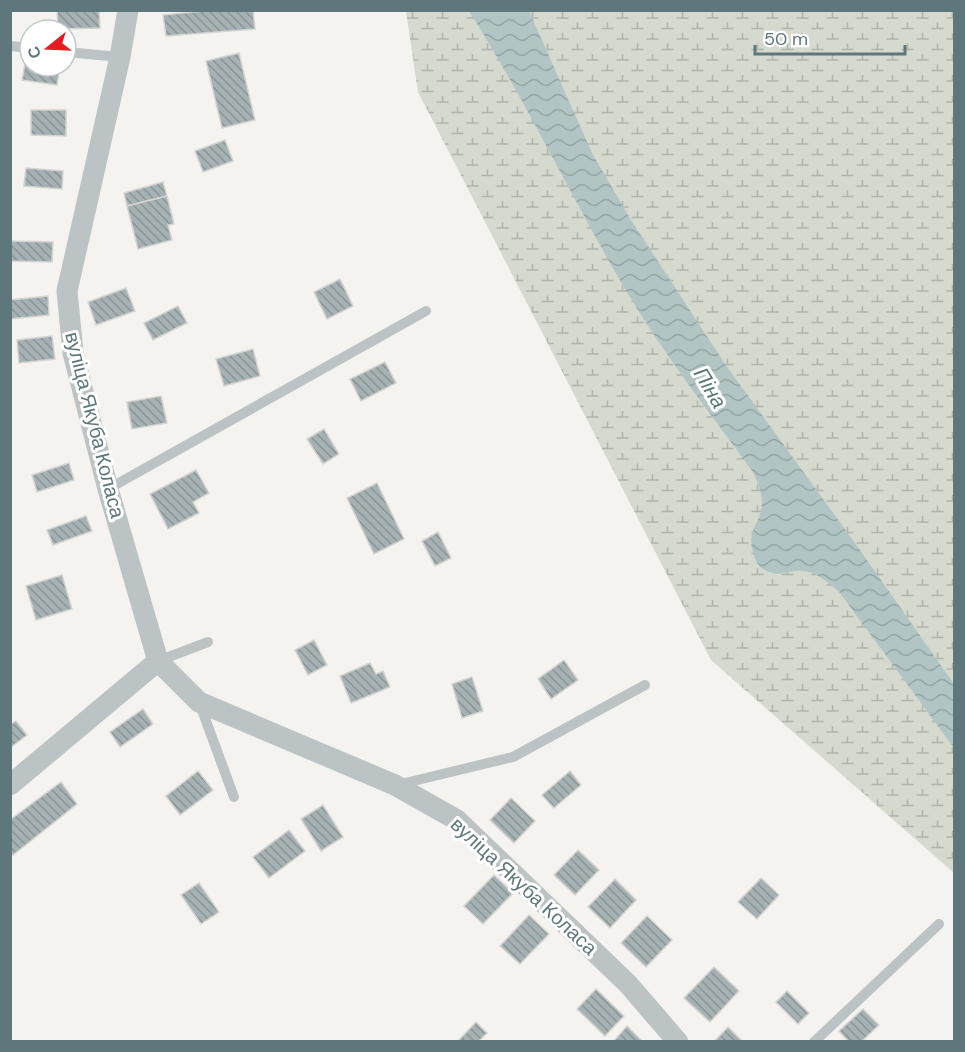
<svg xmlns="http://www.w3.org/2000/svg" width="965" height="1052" font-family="'DM Sans',sans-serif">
<defs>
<pattern id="wetland-marsh" width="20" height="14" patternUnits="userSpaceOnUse" patternTransform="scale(1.5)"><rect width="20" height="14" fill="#d5d9ce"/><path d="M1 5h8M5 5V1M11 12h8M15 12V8" fill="none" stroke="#b0b5ac"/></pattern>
<pattern id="water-waves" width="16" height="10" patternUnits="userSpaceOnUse" patternTransform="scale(1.5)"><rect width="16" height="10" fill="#b2c5c5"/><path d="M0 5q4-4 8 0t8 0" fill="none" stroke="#94a5a5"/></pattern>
<pattern id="building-back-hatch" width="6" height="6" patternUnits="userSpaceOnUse" patternTransform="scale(1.5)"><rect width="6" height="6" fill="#a5b1b3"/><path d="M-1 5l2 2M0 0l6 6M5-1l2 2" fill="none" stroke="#8a9597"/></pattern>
</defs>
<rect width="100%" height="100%" fill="#f4f3ef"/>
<!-- wetland -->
<polygon fill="url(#wetland-marsh)" points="406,11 954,11 954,873 711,660 418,92"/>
<!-- water -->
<path fill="url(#water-waves)" d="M469 11H529L592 153 631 220 725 364 855 543 954 684V748L840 593C828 582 814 569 796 571 784 572 777 577 765 570 759 567 756 562 754 556 745 527 761 526 762 503 762 492 757 482 753 472 709 412 663 353 625 289 571 197 526 101 469 11Z"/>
<!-- building -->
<g fill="url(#building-back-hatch)" stroke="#d5d4d2" stroke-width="1.5">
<polygon points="57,10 99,10 100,28 58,29"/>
<polygon points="213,10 253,10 255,29 166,36 163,15"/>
<polygon points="239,53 255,120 222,128 206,61"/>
<polygon points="26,58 30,59 30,66 60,66 57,85 22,80"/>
<polygon points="31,110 66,110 66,136 31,135"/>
<polygon points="225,140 233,161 203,172 195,151"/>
<polygon points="26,168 63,171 62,189 24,186"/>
<polygon points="163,182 167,196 127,206 124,193"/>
<polygon points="167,196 174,224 168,225 172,240 138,249 127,206"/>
<polygon points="10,241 53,242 52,262 10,261"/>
<polygon points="340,279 353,306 327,319 314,292"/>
<polygon points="126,288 135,311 96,325 88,302"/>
<polygon points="48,296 49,315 10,319 10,300"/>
<polygon points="178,306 187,323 153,340 144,323"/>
<polygon points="52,336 55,359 19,363 17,340"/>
<polygon points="253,349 260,376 224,386 216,359"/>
<polygon points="385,362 396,383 361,401 350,379"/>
<polygon points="161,396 167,423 132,429 127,402"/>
<polygon points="324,429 339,454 323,464 307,439"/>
<polygon points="69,463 74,480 37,492 32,475"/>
<polygon points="196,470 209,493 193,502 199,513 168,529 150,494"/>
<polygon points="377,483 404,539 374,554 347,498"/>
<polygon points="86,516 92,531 53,545 47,530"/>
<polygon points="438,532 451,558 435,566 422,541"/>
<polygon points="62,575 72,609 36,620 26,586"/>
<polygon points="314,640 327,665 308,675 295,650"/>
<polygon points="564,660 578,680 551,699 538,679"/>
<polygon points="370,663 376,674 383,671 390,687 351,703 340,676"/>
<polygon points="472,677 483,711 462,718 452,684"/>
<polygon points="143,709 153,724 120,747 110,732"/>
<polygon points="16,721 27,735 10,748 10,725"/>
<polygon points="198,771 213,790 180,815 166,796"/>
<polygon points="570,771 581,785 554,808 542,795"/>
<polygon points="61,782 77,804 13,855 10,852 10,820"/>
<polygon points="511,798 535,821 514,843 490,820"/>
<polygon points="323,805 343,837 321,851 301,819"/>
<polygon points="289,830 305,851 269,878 253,857"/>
<polygon points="578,850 599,870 575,895 554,875"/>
<polygon points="494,875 513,893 483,924 464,906"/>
<polygon points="761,878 779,895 757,919 738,902"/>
<polygon points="615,879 636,900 610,928 588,907"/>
<polygon points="199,883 219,912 201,924 181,895"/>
<polygon points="529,915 549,934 520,964 500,946"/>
<polygon points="647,916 672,940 646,967 621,943"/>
<polygon points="714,967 739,991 710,1022 684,998"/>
<polygon points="596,989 624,1016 605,1036 577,1009"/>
<polygon points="787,991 809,1013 798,1024 776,1002"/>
<polygon points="863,1009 879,1025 861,1042 849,1042 839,1031"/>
<polygon points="476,1022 487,1033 478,1042 457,1042"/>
<polygon points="627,1026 643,1042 613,1042"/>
<polygon points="728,1027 743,1042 714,1042"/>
</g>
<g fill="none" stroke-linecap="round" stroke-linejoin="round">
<!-- service -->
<g stroke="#bcc3c5" stroke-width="10">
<polyline points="10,46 30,48"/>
<polyline points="66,52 120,57"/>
<polyline points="108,489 426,311"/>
<polyline points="158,661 208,642"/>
<polyline points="199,702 234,797"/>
<polyline points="397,785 513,757 645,685"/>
<polyline points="814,1042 939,924"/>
</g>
<!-- minor -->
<g stroke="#bcc3c5" stroke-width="21">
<polyline points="128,10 120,57 67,291 73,353 108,489 158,661 199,702 395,785 457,820 628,984 678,1042"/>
<polyline points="10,785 158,661"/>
</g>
</g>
<g text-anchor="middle" stroke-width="6" stroke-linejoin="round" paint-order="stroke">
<!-- street labels -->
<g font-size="20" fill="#5e777c" stroke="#fff">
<text transform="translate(95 425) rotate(76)" y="7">вуліца Якуба Коласа</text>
<text transform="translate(524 886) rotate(43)" y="7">вуліца Якуба Коласа</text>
</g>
<!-- water labels -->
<g font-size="21" font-style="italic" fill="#587878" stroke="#fff">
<text transform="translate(710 388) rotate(59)" y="7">Піна</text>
</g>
</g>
<!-- border -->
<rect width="965" height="1052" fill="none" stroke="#5e777c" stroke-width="24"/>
<!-- north arrow -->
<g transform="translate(48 48) rotate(252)"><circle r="28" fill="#ffffff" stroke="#bfc9cb" stroke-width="1.5"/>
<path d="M0-4.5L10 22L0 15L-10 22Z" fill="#e91a22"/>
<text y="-9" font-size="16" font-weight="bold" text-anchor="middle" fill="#5e777c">С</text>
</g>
<!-- scale -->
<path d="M755 45v9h150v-9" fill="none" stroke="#5e777c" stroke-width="3"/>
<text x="764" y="45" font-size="18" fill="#5e777c" stroke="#ffffff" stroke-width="4.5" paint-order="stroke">50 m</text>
</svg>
